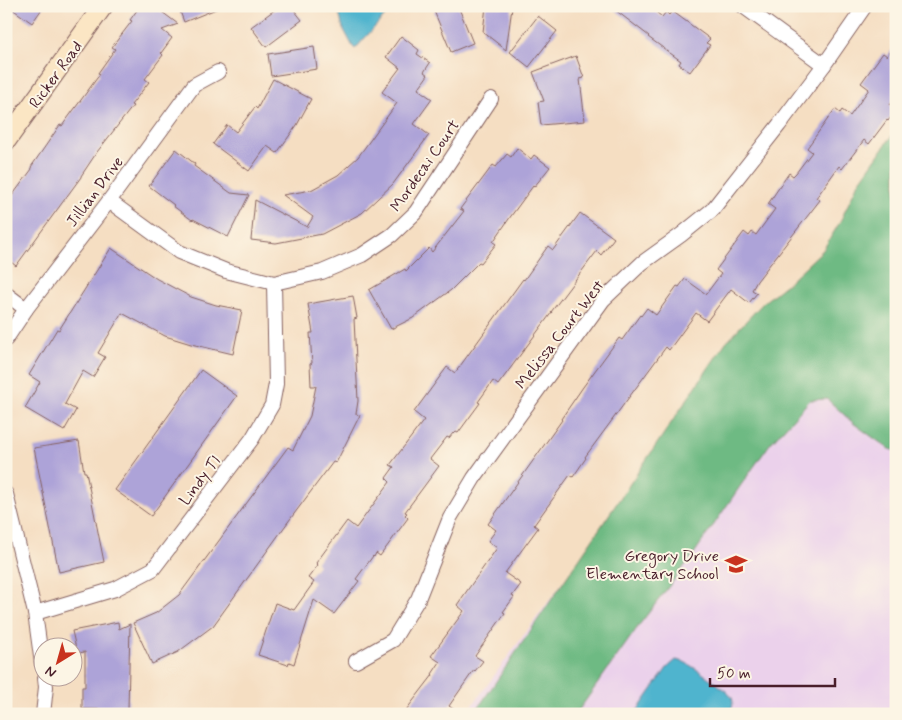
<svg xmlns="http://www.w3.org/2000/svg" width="902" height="720" font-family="Mynerve,sans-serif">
<rect width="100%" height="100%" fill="#fcf5e5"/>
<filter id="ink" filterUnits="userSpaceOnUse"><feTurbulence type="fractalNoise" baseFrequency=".02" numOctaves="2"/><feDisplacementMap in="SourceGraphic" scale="10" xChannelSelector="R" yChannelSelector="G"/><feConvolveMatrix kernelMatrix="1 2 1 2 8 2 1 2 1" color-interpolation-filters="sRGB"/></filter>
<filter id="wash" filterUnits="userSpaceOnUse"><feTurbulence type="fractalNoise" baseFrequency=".0096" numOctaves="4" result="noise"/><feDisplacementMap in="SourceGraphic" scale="20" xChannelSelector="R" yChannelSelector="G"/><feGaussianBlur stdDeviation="1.12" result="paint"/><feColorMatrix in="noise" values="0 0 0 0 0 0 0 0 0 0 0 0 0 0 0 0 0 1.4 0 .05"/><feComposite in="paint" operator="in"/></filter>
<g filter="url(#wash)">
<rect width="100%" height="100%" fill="#f5dec2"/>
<!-- built -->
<polygon fill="#ebd1eb" points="759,315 896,414 896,714 466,714"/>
<!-- forest -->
<polygon fill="#6eba83" stroke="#5c6c57" points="896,130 896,451 889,449 853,423 827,399 810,400 770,444 741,485 693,555 640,624 576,714 474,714 726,342 764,302 789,282 823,250 840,222 857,185"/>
<!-- water -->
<g fill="#50b4ce" stroke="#4d6a7c">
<polygon points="335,6 395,6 383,18 355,49 353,47 343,28 339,13"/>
<path d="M676 660C679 661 681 661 684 662 693 666 728 690 732 698 734 704 732 709 729 714H635L667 668Z"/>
</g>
<g id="blocks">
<!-- building -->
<g fill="#ada3d8">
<polygon points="8,6 44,6 32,23"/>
<polygon points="140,6 154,6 178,24 162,30 172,38 161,53 163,55 145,79 149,82 131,105 133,106 97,152 81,176 81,177 16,266 6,258 6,204 32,169 31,167 60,125 62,126 100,74 98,73 115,49 112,47 132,21 130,20"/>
<polygon points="178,6 221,6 221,7 184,22"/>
<polygon points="280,6 291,6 302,20 266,47 251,27"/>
<polygon points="445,6 458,6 473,43 451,52 434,11"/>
<polygon points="486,6 512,8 506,50 483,32"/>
<polygon points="610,6 649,6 662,17 666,12 669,15 672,11 710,39 706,43 710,45 690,72 679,64 681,61 648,37 649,36"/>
<polygon points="538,16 557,31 529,67 510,52"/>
<polygon points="401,36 419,50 417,54 430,63 424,72 428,75 418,89 432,99 414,124 429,135 393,184 362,213 322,234 276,243 251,240 255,200 307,227 313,217 283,195 311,190 338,175 358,157 397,103 382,92 400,68 386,57"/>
<polygon points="896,45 896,97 890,105 896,109 896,111 888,121 887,120 869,144 864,140 842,169 839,166 816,198 820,200 757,281 752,290 757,293 749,303 731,289 707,321 696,313 669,350 666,347 585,457 586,458 573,477 570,475 534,525 538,528 505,573 521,584 512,596 514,597 503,612 505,613 475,656 483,661 475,671 474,670 449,706 460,714 403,714 433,675 432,674 440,662 431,656 464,611 457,605 497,548 488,541 496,530 488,524 562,420 561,419 583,387 619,338 622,340 640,315 641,316 647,308 656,315 677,286 679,287 685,279 706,294 721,274 716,270 744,232 749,236 752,232 756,235 775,209 768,204 789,173 793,176 796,173 812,152 807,148 835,109 840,113 842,110 850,116 869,89 861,83 883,53 887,56"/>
<polygon points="314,47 317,69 271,76 268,54"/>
<polygon points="576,56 584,78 580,79 585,121 541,125 538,102 544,101 533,72"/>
<polygon points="273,79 311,99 297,125 277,153 267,146 249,171 213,144 227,125 236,132 255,107 257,109"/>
<polygon points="517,148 531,159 534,155 550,167 534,187 533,186 511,216 493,242 496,244 481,263 479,262 451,290 413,318 391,329 369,290 405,269 406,271 429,248 432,252 464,211 460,209 493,165 496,167 507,154 511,157"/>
<polygon points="176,149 195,164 194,166 231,193 249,195 228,237 193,219 192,220 173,206 174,205 149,186"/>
<polygon points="580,213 614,238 601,255 597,251 551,312 552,312 498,385 493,381 478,402 480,403 458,433 456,432 454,434 453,433 449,438 447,437 430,459 439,466 405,512 407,513 405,515 408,518 380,556 376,553 374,557 373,556 356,579 359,581 334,614 314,600 294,664 289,662 288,665 258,655 275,603 294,610 314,582 308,578 318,565 316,563 347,521 356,528 390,482 386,478 394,467 390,465 424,420 414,412 447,367 455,373 523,279 524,280 548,246 553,250"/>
<polygon points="111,248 157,279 191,297 216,305 242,310 233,354 191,344 165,336 122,313 98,353 105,357 93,377 83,371 65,404 76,410 64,431 25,408 40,382 29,375 57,329 59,330"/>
<polygon points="353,296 357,318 354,319 358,401 356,414 360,415 336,463 333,462 288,522 213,626 178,652 152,664 133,623 156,613 179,595 288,447 293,450 310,416 316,386 311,386 310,364 312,363 310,333 313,333 308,304"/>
<polygon points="201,370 237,396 151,516 115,490"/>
<polygon points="79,441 84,472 86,472 104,562 59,572 34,448"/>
<polygon points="118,622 119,629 130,624 128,710 82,709 82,687 85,687 85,652 77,653 72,631"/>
</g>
</g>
</g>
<g filter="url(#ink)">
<use href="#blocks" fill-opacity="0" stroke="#866260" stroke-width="1"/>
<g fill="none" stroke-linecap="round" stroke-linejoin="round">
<!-- street casing -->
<g stroke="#866260" stroke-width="16">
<g id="street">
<polyline points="743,6 824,65"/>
<polyline points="109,201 179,252 226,271 274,283 322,272 362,255 392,235 416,212 491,99"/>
<polyline points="6,294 26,309"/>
<polyline points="6,339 26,309 109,201 194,85 218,72"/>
<polyline points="6,494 35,613 42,664"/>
<polyline points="35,613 115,589 153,569 252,439 272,405 276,384 274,283"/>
<polyline points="356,661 393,640 418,599 450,518 474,478 603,300 642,263 681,235 712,210 779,125 824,65 865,6"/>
<polyline points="43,714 46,687 45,678"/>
</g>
</g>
<!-- secondary casing -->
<g stroke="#866260" stroke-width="21">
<polyline id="secondary" points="6,141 103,6"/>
</g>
<!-- street -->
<use href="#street" stroke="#fff" stroke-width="14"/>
<!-- secondary -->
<use href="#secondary" stroke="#fbe6c4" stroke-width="19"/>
</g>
</g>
<!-- icons -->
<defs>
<g id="school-bare" transform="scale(1.725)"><path d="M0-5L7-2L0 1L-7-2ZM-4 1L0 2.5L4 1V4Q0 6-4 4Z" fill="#c8321e" stroke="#fcf5e5" stroke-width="2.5" paint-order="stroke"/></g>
</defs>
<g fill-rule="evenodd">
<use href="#school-bare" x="736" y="564"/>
</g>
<g text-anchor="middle" stroke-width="4" stroke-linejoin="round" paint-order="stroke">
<!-- street labels -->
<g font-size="16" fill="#4a1f2b" stroke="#fcf5e5">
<text transform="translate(55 74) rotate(-54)" y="6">Ricker Road</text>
<text transform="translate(424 165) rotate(-55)" y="6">Mordecai Court</text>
<text transform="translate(94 191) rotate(-53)" y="6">Jillian Drive</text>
<text transform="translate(559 334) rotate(-52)" y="6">Melissa Court West</text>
<text transform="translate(199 480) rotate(-53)" y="6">Lindy Tl</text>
</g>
<!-- poi labels -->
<g font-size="16" fill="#4a1f2b" stroke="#fcf5e5" text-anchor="end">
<text x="719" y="561">Gregory Drive<tspan x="719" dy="18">Elementary School</tspan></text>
</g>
</g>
<!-- margin -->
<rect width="902" height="720" fill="none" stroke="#fcf5e5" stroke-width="25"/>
<!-- north arrow -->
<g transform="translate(58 662) rotate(217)"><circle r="24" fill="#fcf5e5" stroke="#b59f9b"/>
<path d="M0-4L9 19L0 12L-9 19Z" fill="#c8321e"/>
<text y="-8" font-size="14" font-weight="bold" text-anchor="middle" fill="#4a1f2b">N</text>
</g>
<!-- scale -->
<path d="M710 678v8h125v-8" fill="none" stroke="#4a1f2b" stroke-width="2.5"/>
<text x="717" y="678" font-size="15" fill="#4a1f2b" stroke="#fcf5e5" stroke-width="4" paint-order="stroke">50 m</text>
</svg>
